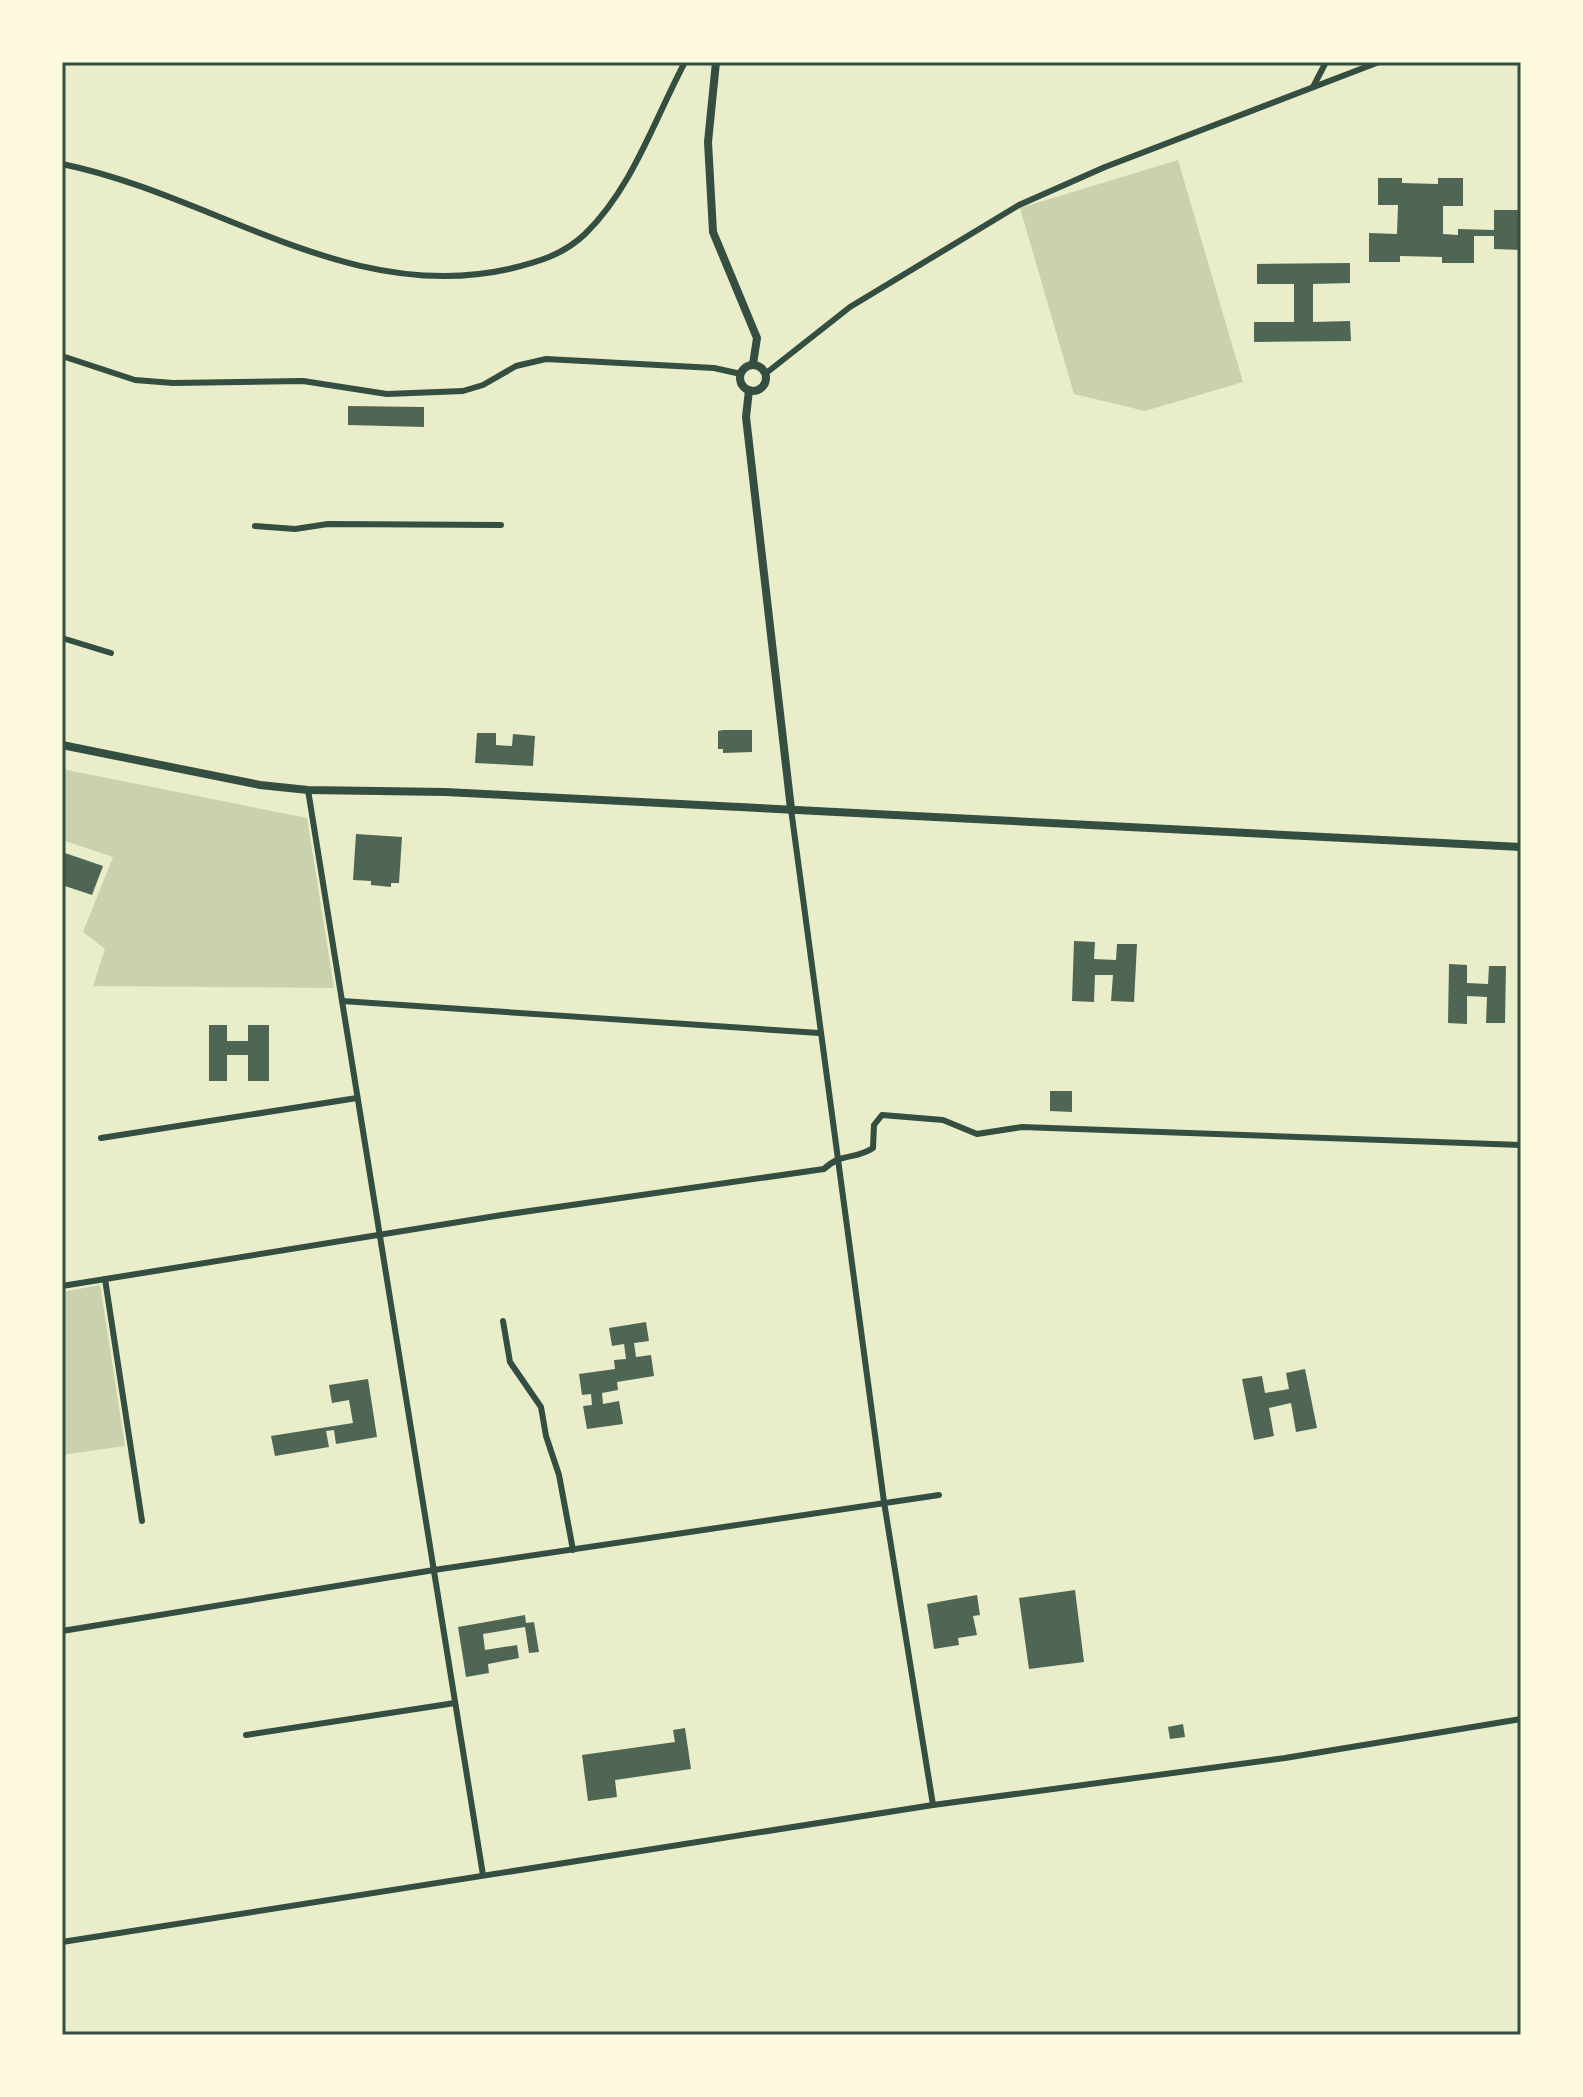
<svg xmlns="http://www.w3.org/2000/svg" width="1583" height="2097" font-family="Merriweather,serif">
<rect width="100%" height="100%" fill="#e9edc9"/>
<!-- green -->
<g fill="#cad2ad">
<polygon points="1178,160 1243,382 1145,411 1074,394 1020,208"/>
<polygon points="62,769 307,818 334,988 93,986 105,949 83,932 113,857 62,840"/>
<polygon points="100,1285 125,1446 62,1455 62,1292"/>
</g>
<!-- building -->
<g fill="#4f6655">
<polygon points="1378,178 1402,178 1402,183 1438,184 1438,178 1463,178 1463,206 1443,206 1443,234 1458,235 1458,229 1494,230 1494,210 1521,210 1521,250 1494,249 1494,236 1474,236 1474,263 1442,263 1442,257 1400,256 1400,262 1369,262 1369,233 1397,234 1398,205 1378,205"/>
<polygon points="1350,263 1350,283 1313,284 1313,322 1350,321 1351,341 1254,342 1254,322 1294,322 1294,284 1257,284 1257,264"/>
<polygon points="348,406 424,407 424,427 348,425"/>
<polygon points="723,730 752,730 752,752 723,753 723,749 718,749 718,731"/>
<polygon points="477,733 496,733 496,745 512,746 513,734 535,736 533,766 475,763"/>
<polygon points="356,834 402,837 399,883 391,883 391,887 371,885 371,881 353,880"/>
<polygon points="62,852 103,866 92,895 62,885"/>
<polygon points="1074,941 1095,942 1094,959 1116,960 1117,944 1137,944 1134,1002 1111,1001 1113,975 1095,975 1094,1002 1072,1001"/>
<polygon points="1449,964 1467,965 1467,983 1488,984 1489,966 1506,966 1505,1023 1486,1023 1487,997 1467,996 1467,1024 1448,1023"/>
<polygon points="209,1025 227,1025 227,1041 248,1041 248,1025 269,1025 269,1081 248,1081 248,1055 227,1055 227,1081 209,1081"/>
<polygon points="1050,1091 1072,1091 1072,1112 1050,1111"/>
<polygon points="646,1322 649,1341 634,1343 636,1357 651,1355 654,1376 617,1382 618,1390 602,1393 603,1404 619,1401 623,1424 587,1429 583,1406 592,1405 591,1394 582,1395 579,1374 615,1369 614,1360 626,1359 624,1344 612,1346 609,1328"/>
<polygon points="1305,1369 1317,1428 1296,1432 1291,1403 1269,1408 1274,1436 1254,1440 1242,1379 1262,1376 1265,1393 1289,1389 1286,1373"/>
<polygon points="368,1379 377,1437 336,1444 334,1430 326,1431 329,1447 275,1456 271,1436 353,1423 349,1400 332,1403 329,1385"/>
<polygon points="1075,1590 1084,1662 1029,1669 1019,1598"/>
<polygon points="977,1595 980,1615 973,1616 977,1635 958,1638 959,1645 934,1649 927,1604"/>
<polygon points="525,1615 526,1623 534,1622 539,1652 529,1653 525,1627 483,1634 485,1650 517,1645 519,1658 488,1664 489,1673 466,1677 458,1627"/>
<polygon points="1183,1724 1185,1737 1170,1739 1168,1727"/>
<polygon points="685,1728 691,1769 615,1780 617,1797 588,1801 582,1755 675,1742 673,1730"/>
</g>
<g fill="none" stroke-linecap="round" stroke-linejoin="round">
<!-- minor -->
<g stroke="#344e41" stroke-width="6">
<polyline points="1313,87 1326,62"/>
<path d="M62 164C214 195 348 305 509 269 538 262 563 255 585 234 633 187 654 120 685 62"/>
<polyline points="62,356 135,380 173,383 303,381 387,394 463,391 483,385 516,366 546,359 714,368 741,374"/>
<polyline points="765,374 850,307 1019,205 1105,167 1379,62"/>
<polyline points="255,526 295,529 328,524 501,525"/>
<polyline points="62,638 111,653"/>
<polyline points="308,790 483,1875"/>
<polyline points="791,809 884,1502 933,1805"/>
<polyline points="342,1001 819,1033"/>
<polyline points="101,1138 357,1098"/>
<polyline points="105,1279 142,1521"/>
<path d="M62 1286 502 1215 824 1169C842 1152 855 1160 873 1148L874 1125 882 1115 943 1120 977 1134 1022 1127 1521 1145"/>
<polyline points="503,1321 510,1362 541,1407 546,1436 559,1475 573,1550"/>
<polyline points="62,1631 434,1570 939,1495"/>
<polyline points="246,1735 455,1703"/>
<polyline points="62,1942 933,1805 1285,1758 1521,1719"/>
</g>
<!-- tertiary -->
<g stroke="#344e41" stroke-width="8">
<polyline points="716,62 708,142 713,232 757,338 753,364"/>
<circle cx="753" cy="378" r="13"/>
<polyline points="749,390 746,417 791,809"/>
<polyline points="62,745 260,785 308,790 445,792 1521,847"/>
</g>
</g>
<!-- border -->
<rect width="1583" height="2097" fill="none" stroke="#fefae0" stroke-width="128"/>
<rect x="64" y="64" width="1455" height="1969" fill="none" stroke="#344e41" stroke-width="3"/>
</svg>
